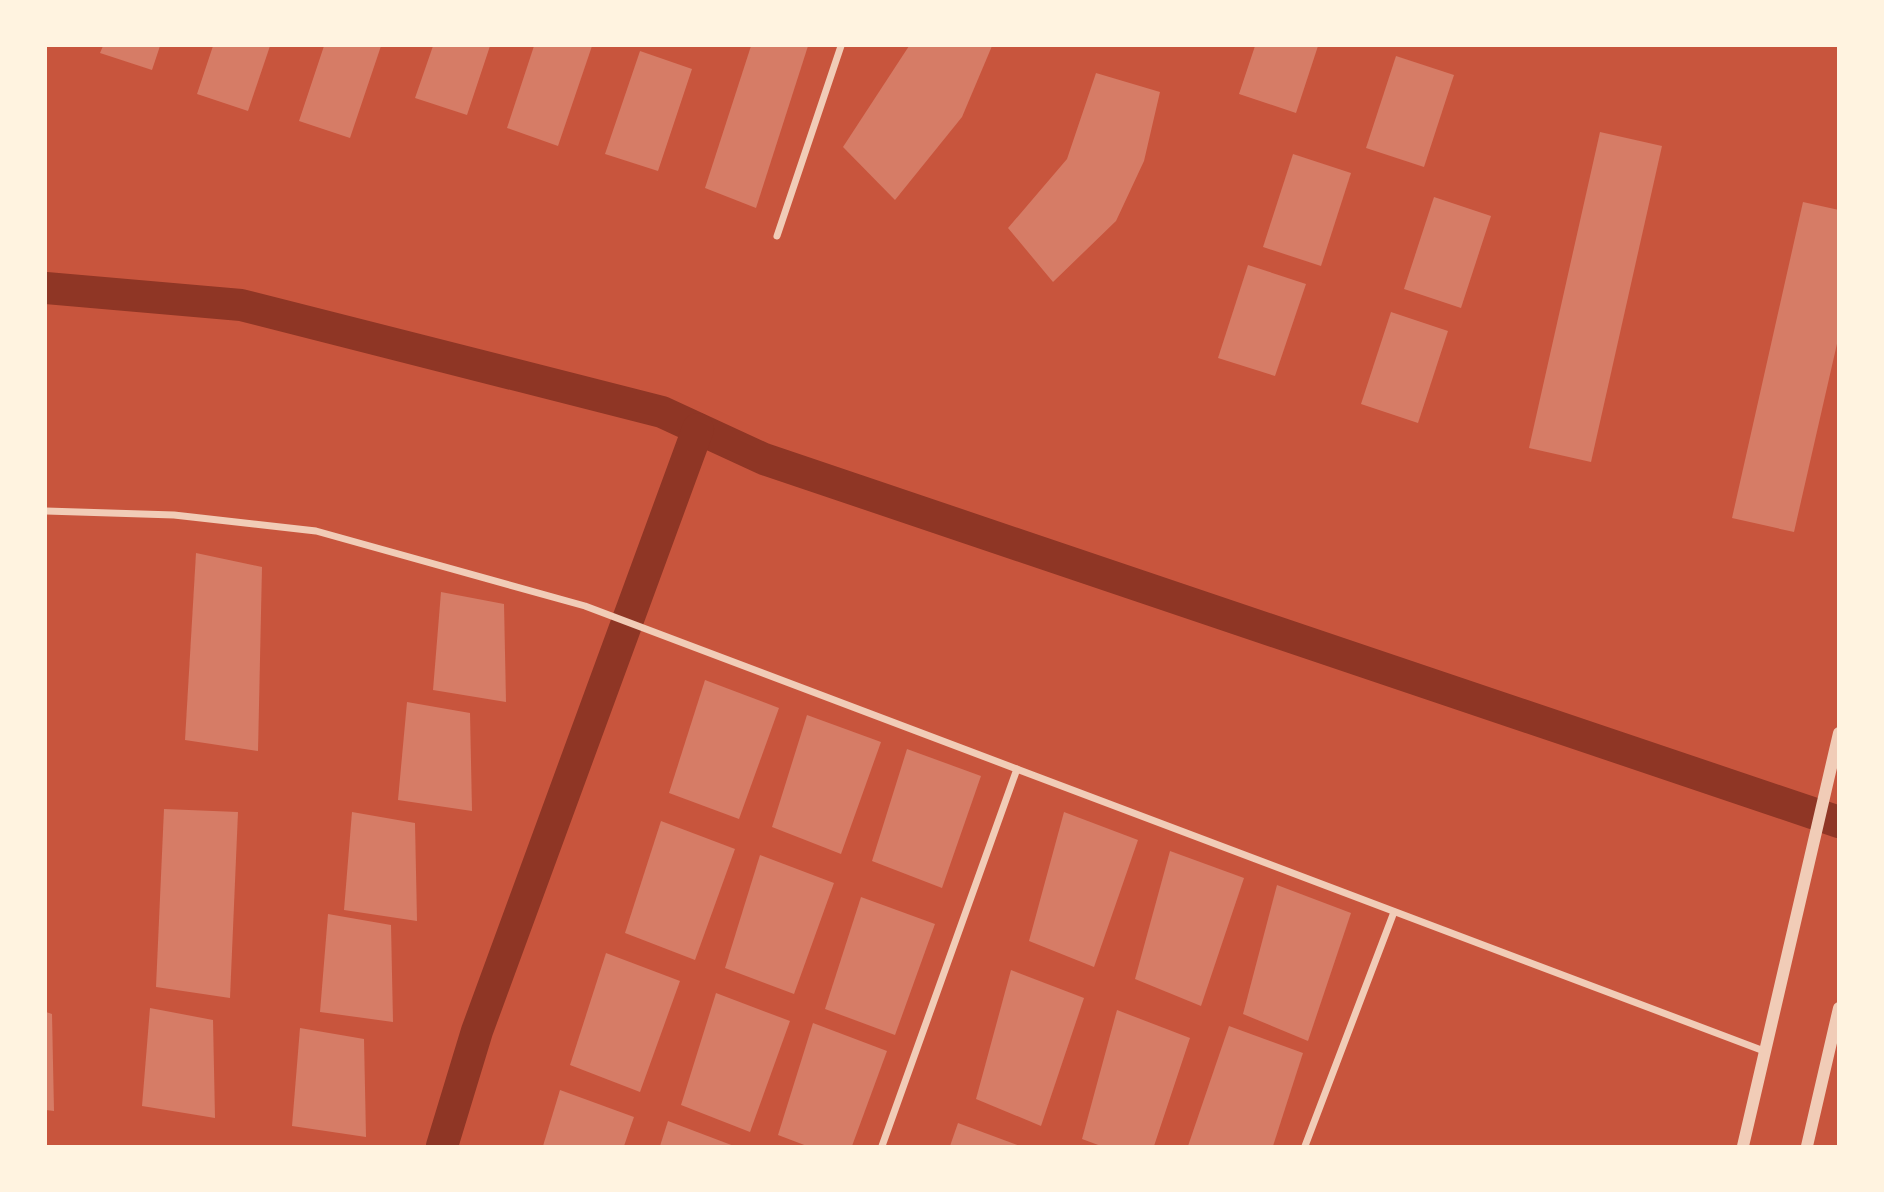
<svg xmlns="http://www.w3.org/2000/svg" width="1884" height="1192" font-family="'IBM Plex Serif',serif">
<rect width="100%" height="100%" fill="#c8553d"/>
<g fill="none" stroke-linecap="round" stroke-linejoin="round">
<!-- canal -->
<g stroke="#8f3625" stroke-width="32">
<polyline points="46,288 241,305 662,412 764,459 1839,822"/>
<polyline points="442,1146 477,1031 698,429"/>
</g>
</g>
<!-- building -->
<g fill="#d67c66">
<polygon points="103,46 160,46 152,70 100,53"/>
<polygon points="213,46 270,46 248,111 197,94"/>
<polygon points="324,46 381,46 350,138 299,121"/>
<polygon points="433,46 490,46 467,115 415,98"/>
<polygon points="534,46 592,46 558,146 507,128"/>
<polygon points="751,46 808,46 756,208 705,188"/>
<polygon points="909,46 992,46 962,117 895,200 843,147"/>
<polygon points="1255,46 1318,46 1296,113 1239,94"/>
<polygon points="640,51 692,69 658,171 605,154"/>
<polygon points="1396,56 1454,75 1424,167 1366,148"/>
<polygon points="1096,73 1160,92 1144,161 1116,221 1053,282 1008,228 1067,159"/>
<polygon points="1600,132 1662,146 1591,462 1529,448"/>
<polygon points="1293,154 1351,173 1321,266 1263,247"/>
<polygon points="1434,197 1491,216 1461,308 1404,289"/>
<polygon points="1803,202 1839,210 1839,335 1794,532 1732,518"/>
<polygon points="1248,265 1306,284 1275,376 1218,358"/>
<polygon points="1391,312 1448,331 1418,423 1361,404"/>
<polygon points="196,553 262,567 258,751 185,740"/>
<polygon points="441,592 504,604 506,702 433,690"/>
<polygon points="705,680 779,708 739,819 669,793"/>
<polygon points="407,702 470,713 472,811 398,800"/>
<polygon points="807,715 881,742 841,854 772,827"/>
<polygon points="907,749 981,776 942,888 872,861"/>
<polygon points="164,809 238,812 230,998 156,987"/>
<polygon points="352,812 415,823 417,921 344,910"/>
<polygon points="1064,812 1138,840 1094,967 1029,941"/>
<polygon points="661,821 735,849 695,960 625,933"/>
<polygon points="1170,851 1244,878 1201,1006 1135,979"/>
<polygon points="760,855 834,883 794,994 725,968"/>
<polygon points="1277,885 1351,913 1308,1041 1243,1014"/>
<polygon points="861,897 935,924 895,1035 825,1009"/>
<polygon points="328,914 391,925 393,1022 320,1012"/>
<polygon points="606,953 680,981 640,1092 570,1065"/>
<polygon points="1011,970 1084,998 1041,1126 976,1099"/>
<polygon points="716,993 790,1021 750,1132 681,1105"/>
<polygon points="150,1008 213,1020 215,1118 142,1106"/>
<polygon points="1117,1010 1190,1038 1154,1146 1101,1146 1082,1139"/>
<polygon points="46,1012 52,1014 54,1111 46,1110"/>
<polygon points="813,1023 887,1051 852,1146 807,1146 778,1135"/>
<polygon points="1229,1026 1303,1053 1273,1146 1188,1146"/>
<polygon points="300,1028 364,1039 366,1137 292,1126"/>
<polygon points="560,1090 634,1117 624,1146 543,1146"/>
<polygon points="668,1121 734,1146 660,1146"/>
<polygon points="958,1123 1020,1146 950,1146"/>
</g>
<g fill="none" stroke-linecap="round" stroke-linejoin="round">
<!-- minor -->
<g stroke="#f1ccb7" stroke-width="7">
<polyline points="777,236 841,46"/>
<polyline points="46,511 174,515 316,531 585,606 1764,1051"/>
<polyline points="882,1146 1017,769"/>
<polyline points="1305,1146 1394,912"/>
</g>
<!-- tertiary -->
<g stroke="#f1ccb7" stroke-width="12">
<polyline points="1743,1146 1839,733"/>
<polyline points="1807,1146 1839,1008"/>
</g>
</g>
<!-- border -->
<rect width="1884" height="1192" fill="none" stroke="#fff3e0" stroke-width="94"/>
</svg>
